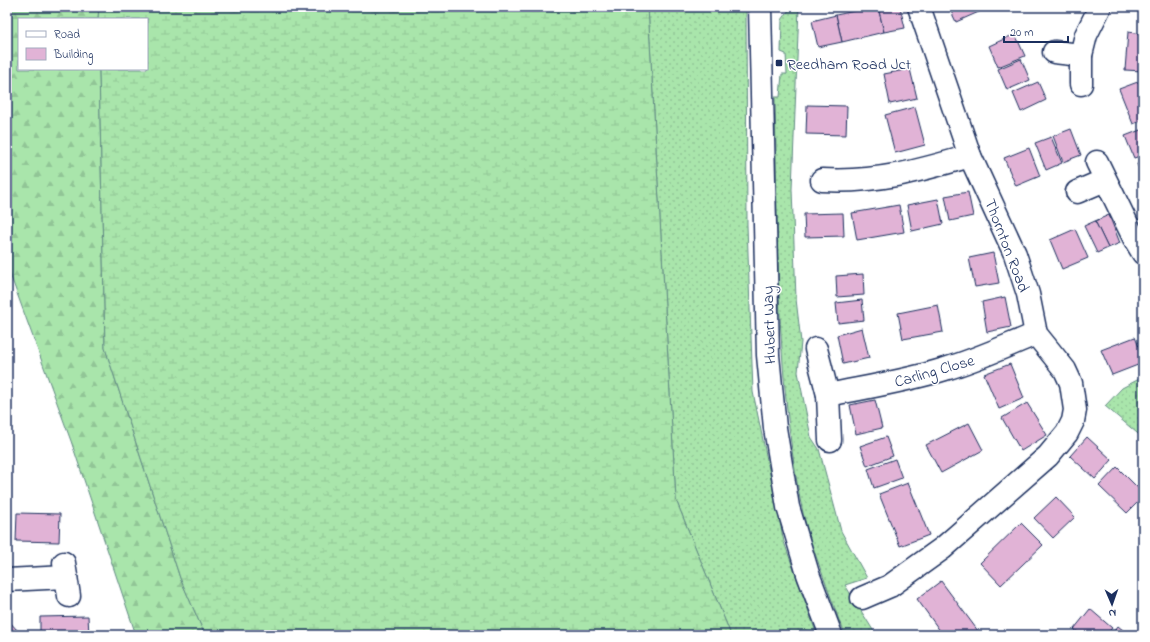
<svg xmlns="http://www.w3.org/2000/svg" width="1150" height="642" font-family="'Indie Flower',sans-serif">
<defs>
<pattern id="grass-dots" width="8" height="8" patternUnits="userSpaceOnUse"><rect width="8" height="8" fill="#a9e5ab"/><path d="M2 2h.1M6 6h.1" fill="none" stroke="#91c596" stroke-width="1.8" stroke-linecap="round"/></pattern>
<pattern id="forest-firs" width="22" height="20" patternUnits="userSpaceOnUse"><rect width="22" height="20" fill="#a9e5ab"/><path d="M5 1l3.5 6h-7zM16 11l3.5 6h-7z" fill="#91c596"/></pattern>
<pattern id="wetland-marsh" width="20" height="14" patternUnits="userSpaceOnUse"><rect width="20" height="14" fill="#a9e5ab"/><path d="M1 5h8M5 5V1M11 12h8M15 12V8" fill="none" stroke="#91c596"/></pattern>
</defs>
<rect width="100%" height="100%" fill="#fff"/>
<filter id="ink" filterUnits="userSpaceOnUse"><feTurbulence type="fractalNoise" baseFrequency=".025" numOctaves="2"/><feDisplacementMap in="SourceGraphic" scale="8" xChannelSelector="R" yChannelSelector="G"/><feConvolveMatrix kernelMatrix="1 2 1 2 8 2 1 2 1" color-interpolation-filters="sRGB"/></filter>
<g filter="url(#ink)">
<!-- grass -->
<g fill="url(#grass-dots)" stroke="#628a84">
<polygon points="648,7 746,7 747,225 753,392 784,542 817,635 731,635 676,500"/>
<path d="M791 7H799L792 189 796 299 801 342 798 372 811 437 819 449 841 531 867 578 845 585 876 635H846L840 623C826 582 808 541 800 499 775 367 778 230 775 97H780L782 74H787L786 54 781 52 782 20Z"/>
<polygon points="1143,377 1143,438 1105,406 1122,388"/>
</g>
<!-- forest -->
<polygon fill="url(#forest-firs)" stroke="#628a84" points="7,7 99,7 98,19 19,19 19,69 99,69 105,348 180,578 205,635 136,635 71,441 7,266"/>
<!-- wetland -->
<polygon fill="url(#wetland-marsh)" stroke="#628a84" points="99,7 648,7 676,500 731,635 205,635 180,578 105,348 99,69 147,69 147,19 98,19"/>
<!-- building -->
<g fill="#e1b3d6" stroke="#1b2f5e">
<polygon points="873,7 878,7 884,32 842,42 836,15"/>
<polygon points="878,7 900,7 905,28 884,32"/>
<polygon points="949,7 979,7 981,11 956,22"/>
<polygon points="836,15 842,42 818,47 812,21"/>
<polygon points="1128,32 1143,34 1143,71 1125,70"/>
<polygon points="1015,34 1025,56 998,67 989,46"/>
<polygon points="1021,59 1030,80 1007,90 998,69"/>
<polygon points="910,69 917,98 890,104 884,74"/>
<polygon points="1143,80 1143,120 1133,124 1119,89"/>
<polygon points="1038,82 1046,100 1021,112 1013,93"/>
<polygon points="807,105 847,106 846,135 806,134"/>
<polygon points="915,107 925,145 895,153 885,115"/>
<polygon points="1071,129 1081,155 1063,162 1053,136"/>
<polygon points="1143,129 1143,155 1134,158 1125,136"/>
<polygon points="1051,137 1062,163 1046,170 1035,143"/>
<polygon points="1029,148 1040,176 1016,186 1004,158"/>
<polygon points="1143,161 1143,179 1137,164"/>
<polygon points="968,192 973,216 950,221 945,196"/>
<polygon points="938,199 943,224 912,231 907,205"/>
<polygon points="899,205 904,232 857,240 852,213"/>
<polygon points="843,213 844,236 805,237 804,214"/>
<polygon points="1109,215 1120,243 1108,248 1095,221"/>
<polygon points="1095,221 1108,248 1097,253 1084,226"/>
<polygon points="1075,229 1088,258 1062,269 1050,240"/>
<polygon points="993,253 999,283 975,287 969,258"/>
<polygon points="863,274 864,295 837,297 836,276"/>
<polygon points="1005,297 1011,327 987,332 982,302"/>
<polygon points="862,300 864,320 838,323 836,303"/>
<polygon points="938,305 943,332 903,339 898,313"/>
<polygon points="862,328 869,358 843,364 837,335"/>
<polygon points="1135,337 1143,357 1143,363 1112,375 1101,350"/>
<polygon points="1010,364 1024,398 999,409 984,374"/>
<polygon points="875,400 882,428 856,434 850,405"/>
<polygon points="1027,403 1047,435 1021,451 1002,418"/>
<polygon points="969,423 983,450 941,473 926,445"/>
<polygon points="886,437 893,456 867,466 860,446"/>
<polygon points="1087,437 1112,460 1095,479 1070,456"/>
<polygon points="895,459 902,478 874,488 868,469"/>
<polygon points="1117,467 1143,493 1143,497 1127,513 1099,486"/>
<polygon points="908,483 929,535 900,546 879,494"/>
<polygon points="1056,497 1075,517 1053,538 1034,518"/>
<polygon points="17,513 60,514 59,542 16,541"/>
<polygon points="1021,523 1043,545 1001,585 980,563"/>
<polygon points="941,581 981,635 943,635 917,599"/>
<polygon points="1090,609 1112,628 1106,635 1081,635 1074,629"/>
<polygon points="88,616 89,635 40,635 40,617"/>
<polygon points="7,619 18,631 13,635 7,635"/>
<polygon points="1118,626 1129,635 1111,635"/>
</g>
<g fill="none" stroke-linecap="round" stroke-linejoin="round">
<!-- minor casing -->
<g stroke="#1b2f5e" stroke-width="25">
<g id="minor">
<polyline points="760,7 768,355 775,428 788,507 808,574 831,635"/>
<polyline points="1054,52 1081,55"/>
<polyline points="1081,84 1081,55 1086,35 1100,7"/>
<polyline points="1097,162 1134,238 1143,253"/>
<path d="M822 180C877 183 918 171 970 156"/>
<polyline points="1077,192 1105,180"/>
<polyline points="816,349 828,395 830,440"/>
<path d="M828 395C867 387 907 381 945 369 976 360 1006 346 1036 334"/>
<polyline points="64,563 69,596"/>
<polyline points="7,580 66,577"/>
<polyline points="862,598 890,586 943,548 1048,456 1067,433 1073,421 1075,410 1071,383 1065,370 1036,334 1028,294 1015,254 970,156 919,7"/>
</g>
</g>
<!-- minor -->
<use href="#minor" stroke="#fff" stroke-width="22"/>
</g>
</g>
<!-- markers -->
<rect fill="#1b2f5e" stroke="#fff" stroke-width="1.5" x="775" y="59" width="8" height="8" rx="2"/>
<g text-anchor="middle" stroke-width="3" stroke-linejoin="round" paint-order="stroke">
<!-- poi labels -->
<g font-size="16" fill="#1b2f5e" stroke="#fff" text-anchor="start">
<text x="787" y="69">Reedham Road Jct</text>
</g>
<!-- street labels -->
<g font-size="16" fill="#1b2f5e" stroke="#fff">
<text transform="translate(1008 245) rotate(69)" y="6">Thornton Road</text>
<text transform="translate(768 325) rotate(-92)" y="6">Hubert Way</text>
<text transform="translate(934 370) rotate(-16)" y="6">Carling Close</text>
</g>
</g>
<!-- margin -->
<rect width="1150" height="642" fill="none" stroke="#fff" stroke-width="24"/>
<rect x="12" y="12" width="1126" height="618" fill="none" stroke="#1b2f5e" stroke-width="1.5" filter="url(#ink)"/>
<!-- legend -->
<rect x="18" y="18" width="130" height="52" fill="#ffffff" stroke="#a4acbf"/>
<rect x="26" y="31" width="20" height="6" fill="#ffffff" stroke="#a4acbf"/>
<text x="54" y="38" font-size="12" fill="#1b2f5e">Road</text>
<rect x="26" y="48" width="20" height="12" fill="#e1b3d6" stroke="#a4acbf"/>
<text x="54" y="58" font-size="12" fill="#1b2f5e">Building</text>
<!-- north arrow -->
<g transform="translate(1112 604) rotate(178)" stroke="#ffffff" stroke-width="3" paint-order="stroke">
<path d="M0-3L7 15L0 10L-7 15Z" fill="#1b2f5e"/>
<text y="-6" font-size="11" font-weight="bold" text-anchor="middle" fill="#1b2f5e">N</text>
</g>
<!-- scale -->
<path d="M1004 36v6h64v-6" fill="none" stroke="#1b2f5e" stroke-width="2"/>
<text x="1010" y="36" font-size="12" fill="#1b2f5e" stroke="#ffffff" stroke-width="3" paint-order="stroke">20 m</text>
</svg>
